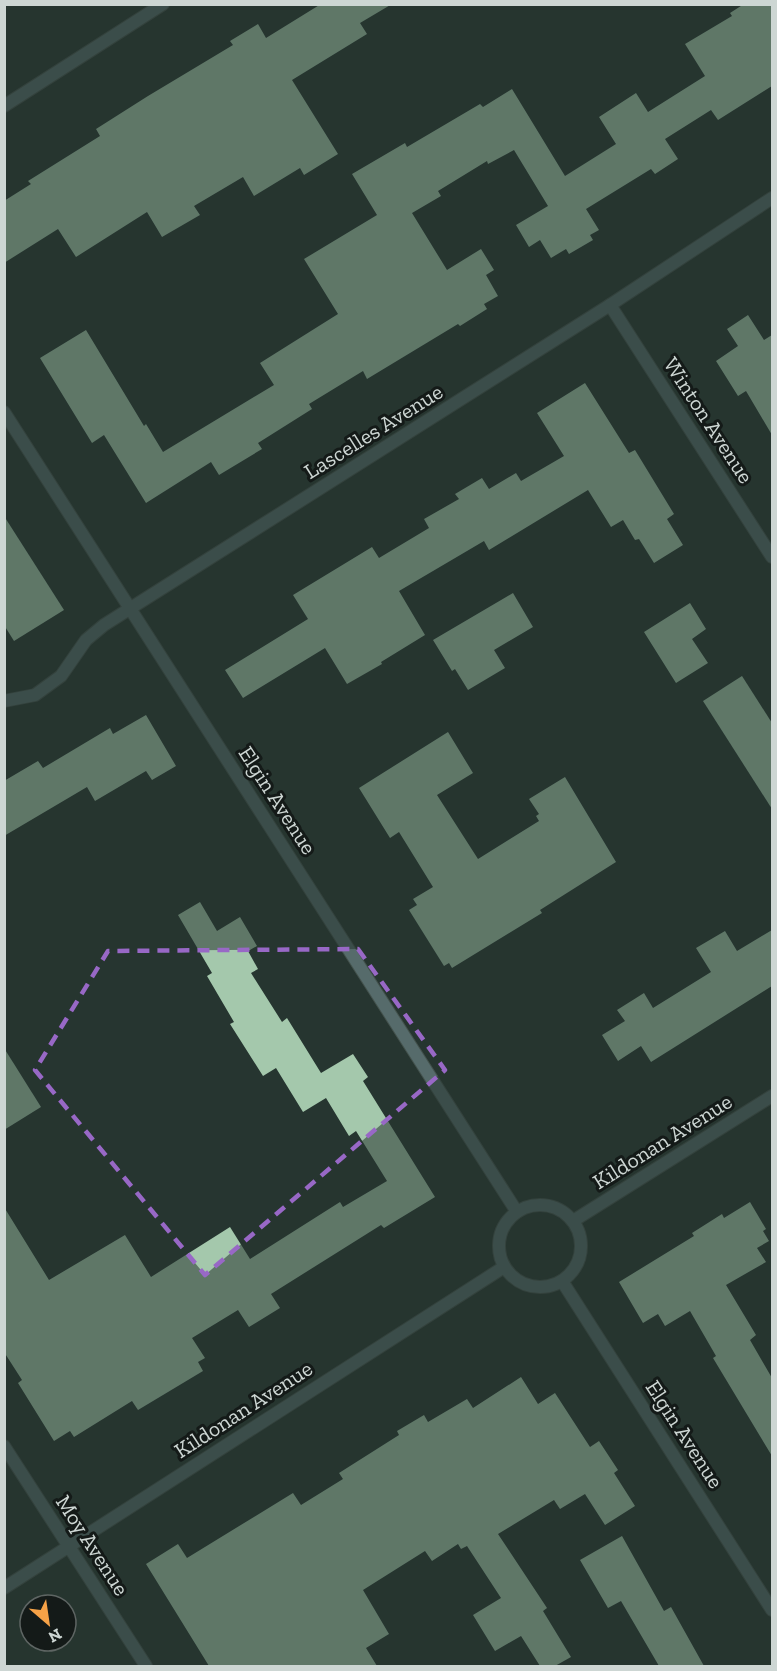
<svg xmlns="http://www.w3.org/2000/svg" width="777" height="1671" font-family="'Zilla Slab',serif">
<rect width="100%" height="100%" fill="#263530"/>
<!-- building -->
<g fill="#a4c8ac">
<polygon points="321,4 392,4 360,23 367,34 292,80 338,154 304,175 300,168 254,196 243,177 194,206 200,215 162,237 147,212 76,257 58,229 4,263 4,201 31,184 28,181 100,136 96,129 148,96 233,45 230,41 258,24 266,38"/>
<polygon points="744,4 772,4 772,86 718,120 711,110 665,139 678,159 655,174 651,169 586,209 599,230 590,235 593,240 569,254 566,249 551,258 540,240 529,247 516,225 548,206 514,150 488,164 487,161 438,191 441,196 412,213 447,270 481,249 494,270 486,275 498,296 484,304 487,309 460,326 458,324 367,379 363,371 309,404 312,409 258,443 262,449 219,475 211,462 146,503 104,435 92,443 40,358 86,330 144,426 146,424 163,452 274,385 260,363 338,314 304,259 377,215 352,174 405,143 407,147 480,104 483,107 512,89 565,176 616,144 599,117 636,93 648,112 705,76 685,44 732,16 730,13"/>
<polygon points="748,315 764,340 772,335 772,435 746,391 738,396 716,361 738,346 727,329"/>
<polygon points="585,383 629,453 635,450 674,514 667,519 683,545 654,563 639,539 635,540 623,520 611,527 588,490 489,550 484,541 399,591 425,635 381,662 382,664 347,684 325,648 243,698 225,670 308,619 293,595 372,547 379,558 429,528 424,519 459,499 455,494 482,478 489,489 516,473 521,481 564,456 537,413"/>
<polygon points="4,516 64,610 14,641 4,625"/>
<polygon points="513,593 533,627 494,650 505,668 468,690 455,669 452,671 433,640"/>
<polygon points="690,603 706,629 692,639 708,663 676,683 644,632"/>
<polygon points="742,676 772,723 772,809 703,701"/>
<polygon points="146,715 176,766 152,780 146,771 95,801 87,787 4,836 4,781 38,761 43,768 110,728 113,734"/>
<polygon points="448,732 473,773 437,795 478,859 539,821 536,816 539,814 529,799 565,777 616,862 540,910 542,913 452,968 449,963 444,966 409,910 417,905 413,899 433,887 399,832 390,838 359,788"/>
<polygon points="200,902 217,931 240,917 257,946 248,951 258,969 251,973 282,1022 287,1018 321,1073 353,1054 368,1077 363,1081 435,1197 384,1228 381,1225 271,1294 280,1308 249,1327 238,1310 192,1338 205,1358 198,1362 203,1371 138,1410 132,1401 74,1437 70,1431 54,1441 18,1383 22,1380 4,1352 4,1207 49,1280 125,1235 151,1277 230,1227 250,1259 340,1202 343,1207 387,1181 356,1131 349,1136 326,1098 303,1112 276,1068 263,1076 230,1024 234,1022 207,976 212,973 178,915"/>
<polygon points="772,930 772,986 651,1062 641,1046 618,1061 602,1035 625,1021 617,1010 644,993 653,1008 711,972 696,948 725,931 737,951"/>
<polygon points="4,1048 41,1107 4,1130"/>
<polygon points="750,1202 766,1229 763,1231 769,1241 757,1248 766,1262 726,1285 756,1335 750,1340 772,1378 772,1456 713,1358 716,1356 690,1311 665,1326 658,1314 643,1323 619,1282 694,1236 692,1233 722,1214 724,1218"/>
<polygon points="521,1377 538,1404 555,1393 590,1447 599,1441 618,1470 614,1473 635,1506 605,1525 585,1494 560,1509 554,1500 498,1534 547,1608 543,1611 571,1657 555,1666 540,1666 521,1636 495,1651 473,1615 501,1598 467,1546 461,1549 458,1544 432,1561 425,1551 363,1590 389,1634 366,1648 377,1666 209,1666 146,1564 178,1544 187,1558 293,1493 301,1505 343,1479 339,1473 399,1435 397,1431 424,1415 428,1422 467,1399 473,1408"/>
<polygon points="622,1536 664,1611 671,1607 704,1666 659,1666 621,1601 608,1608 580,1560"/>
</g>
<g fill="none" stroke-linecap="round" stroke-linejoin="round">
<!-- minor casing -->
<g stroke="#44524d" stroke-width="14">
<g id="minor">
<polyline points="4,106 163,4"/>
<polyline points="610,305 772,557"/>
<polyline points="4,412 517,1212"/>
<polyline points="4,701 35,695 61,676 86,640 104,625 610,305 772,198"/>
<circle cx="540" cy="1246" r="41"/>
<polyline points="573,1221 772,1096"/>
<polyline points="562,1281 772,1610"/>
<polyline points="4,1446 146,1666"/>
<polyline points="4,1588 504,1267"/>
</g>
</g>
<!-- minor -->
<use href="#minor" stroke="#566b6b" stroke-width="12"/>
</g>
<!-- marked area -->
<path d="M0 0H777V1671H0ZM358 949 445 1070 205 1275 35 1070 108 951Z" fill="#263530" fill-opacity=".55" fill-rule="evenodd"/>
<path fill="none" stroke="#9868c6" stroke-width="4.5" stroke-dasharray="12 8" stroke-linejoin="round" d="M358 949 445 1070 205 1275 35 1070 108 951Z"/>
<g text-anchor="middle" stroke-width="6" stroke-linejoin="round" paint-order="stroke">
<!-- street labels -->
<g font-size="22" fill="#cdd6d3" stroke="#141a18">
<text transform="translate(709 420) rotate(57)" y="8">Winton Avenue</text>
<text transform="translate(373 431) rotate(-32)" y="8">Lascelles Avenue</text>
<text transform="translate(278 800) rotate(57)" y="8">Elgin Avenue</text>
<text transform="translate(662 1141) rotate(-32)" y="8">Kildonan Avenue</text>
<text transform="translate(243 1409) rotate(-33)" y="8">Kildonan Avenue</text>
<text transform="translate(685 1434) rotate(57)" y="8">Elgin Avenue</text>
<text transform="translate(93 1545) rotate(57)" y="8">Moy Avenue</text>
</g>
</g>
<!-- border -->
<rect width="777" height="1671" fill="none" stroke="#cdd6d3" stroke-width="12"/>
<!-- north arrow -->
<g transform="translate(48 1623) rotate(151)"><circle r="28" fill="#141a18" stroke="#5e6563" stroke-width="1.5"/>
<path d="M0-4.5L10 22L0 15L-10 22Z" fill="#f6a247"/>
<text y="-9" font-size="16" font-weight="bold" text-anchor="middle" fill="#cdd6d3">N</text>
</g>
</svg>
